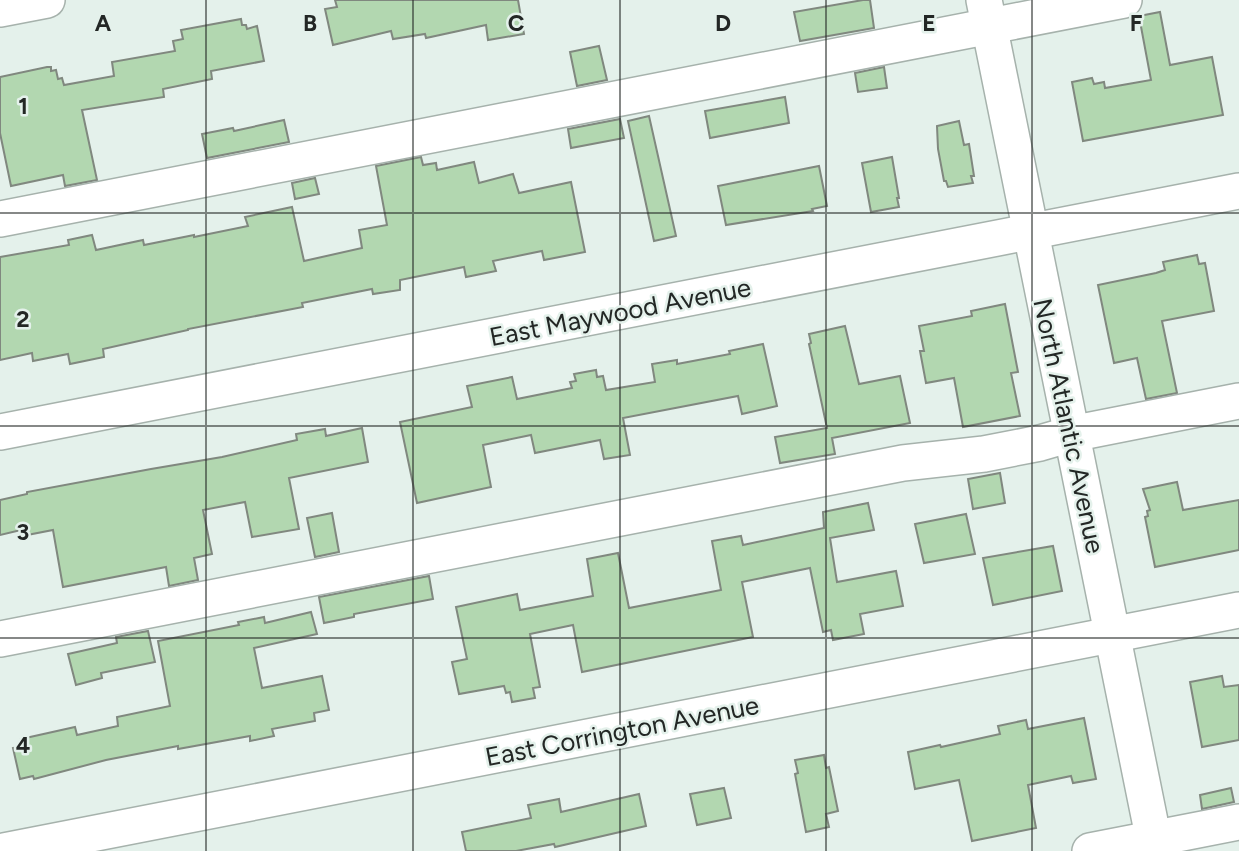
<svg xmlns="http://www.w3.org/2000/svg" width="1239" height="851" font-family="Figtree,sans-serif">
<rect width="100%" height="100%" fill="#e4f1eb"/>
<!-- building -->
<g fill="#b2d7b0" stroke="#80887f" stroke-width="2">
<polygon points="335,0 518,0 524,34 488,40 486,25 426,38 425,34 393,39 391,31 333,45 325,9 337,7"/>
<polygon points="863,0 870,0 874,28 800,41 794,12"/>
<polygon points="1160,12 1170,65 1212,57 1223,115 1083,141 1072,82 1092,78 1094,84 1104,82 1105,88 1151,80 1139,16"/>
<polygon points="241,19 242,25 246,25 247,29 257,26 264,61 211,71 212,79 163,89 164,97 82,110 97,180 65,186 63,175 11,186 0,133 0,77 47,67 51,67 51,71 56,70 58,79 62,78 64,85 114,76 112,62 175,51 173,41 183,39 181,30"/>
<polygon points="599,46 607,80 577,86 570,52"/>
<polygon points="884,67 887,88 858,92 855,73"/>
<polygon points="785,97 789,123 710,138 705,111"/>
<polygon points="649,116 676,236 654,241 628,121"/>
<polygon points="620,119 624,138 571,148 568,129"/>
<polygon points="284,120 289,142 207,158 202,134 233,128 234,131"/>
<polygon points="959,121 964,145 969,144 974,176 971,176 973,183 948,187 946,181 944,181 938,149 937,126"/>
<polygon points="421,157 423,165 436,163 437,170 474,162 479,183 513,174 519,193 571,182 585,252 544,260 542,251 493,261 496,271 466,277 464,267 400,280 400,290 373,294 372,289 302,303 303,307 188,329 188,330 103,349 104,357 70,364 68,354 33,361 32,353 0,360 0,257 69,245 68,240 92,235 96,250 143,240 144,245 194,235 194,237 248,226 245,217 292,207 304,261 362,248 359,230 387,225 376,166"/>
<polygon points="892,157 899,198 897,198 899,207 871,212 862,163"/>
<polygon points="819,166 827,206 812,209 813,211 726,225 718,186"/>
<polygon points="315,178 319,194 295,199 292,183"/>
<polygon points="1197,255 1199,264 1205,263 1214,311 1162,321 1177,393 1146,399 1137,358 1114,363 1098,285 1156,273 1165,270 1163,262"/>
<polygon points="1005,304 1018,372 1011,373 1020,416 963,427 954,378 926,383 920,351 924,351 919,326 972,316 971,311"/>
<polygon points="845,326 859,384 900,376 910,423 832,438 835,454 780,463 775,437 827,428 809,344 811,343 809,334"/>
<polygon points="763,344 777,406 742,414 738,396 623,418 630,455 604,459 600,440 535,453 531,435 483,445 491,487 417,503 400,422 472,407 467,386 512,377 517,399 572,388 570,382 576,381 574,374 596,370 597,377 603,376 606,390 655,382 652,364 677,360 677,364 730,354 729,351"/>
<polygon points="362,428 368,462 289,478 299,529 252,537 245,502 203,510 212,554 194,558 198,580 169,586 166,567 63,587 53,530 22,536 21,530 0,535 0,500 27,494 27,492 151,469 222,457 297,440 296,434 325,429 326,436"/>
<polygon points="1000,473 1005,503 973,509 968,479"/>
<polygon points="1177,482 1183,510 1239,500 1239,550 1155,567 1145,517 1148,516 1147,511 1150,510 1143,489"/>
<polygon points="868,503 874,530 830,538 837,582 896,571 903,606 860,614 864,634 833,640 831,630 823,632 810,568 742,582 753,637 582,672 573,625 530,634 540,687 533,688 535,698 512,702 510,692 506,693 504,686 459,694 452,662 467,659 456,607 517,594 520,610 593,596 587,559 618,553 629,608 721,590 712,541 741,536 743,545 824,528 823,512"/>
<polygon points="332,513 339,552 315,557 307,518"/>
<polygon points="966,514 975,554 924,563 915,524"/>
<polygon points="1053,546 1062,591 993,605 983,558"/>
<polygon points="429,576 433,599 354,614 354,617 324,623 319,597"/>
<polygon points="311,612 317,634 254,648 262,688 322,676 329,710 314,713 315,721 272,729 274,736 250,741 250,736 178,749 178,746 106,760 34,779 33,776 20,779 13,748 23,746 21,739 75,727 77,735 118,726 117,717 170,706 158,641 239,625 238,622 264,617 265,623"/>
<polygon points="148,631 155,662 101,673 102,678 76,685 68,654 117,643 116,637"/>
<polygon points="1222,676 1224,687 1239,685 1239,740 1202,747 1190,682"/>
<polygon points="1084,718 1096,779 1073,783 1071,776 1028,785 1036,828 972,841 959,780 915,789 908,752 940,745 941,747 1000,734 998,726 1026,720 1028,729"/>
<polygon points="824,755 826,768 829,767 838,811 826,814 829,827 806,832 795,774 798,773 795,760"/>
<polygon points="724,788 731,818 697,825 690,794"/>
<polygon points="1231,788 1234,802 1202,809 1200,795"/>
<polygon points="639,794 646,826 555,847 554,844 516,851 466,851 462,832 531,818 528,805 559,799 561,812"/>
</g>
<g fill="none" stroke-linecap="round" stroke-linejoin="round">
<!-- minor casing -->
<g stroke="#a6b2ac" stroke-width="38">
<g id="minor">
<polyline points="984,0 1156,851"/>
<polyline points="0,9 47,0"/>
<polyline points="0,219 1124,0"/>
<polyline points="0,432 1239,191"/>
<polyline points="0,639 903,463 984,454 1040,443 1071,434 1239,401"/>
<polyline points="4,851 1239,610"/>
<polyline points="1090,851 1239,822"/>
</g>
</g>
<!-- minor -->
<use href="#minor" stroke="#fff" stroke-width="35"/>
</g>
<!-- grid -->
<path fill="none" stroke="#232725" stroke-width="2" stroke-opacity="0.55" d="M206 0V851M413 0V851M620 0V851M826 0V851M1032 0V851M0 213H1239M0 426H1239M0 638H1239"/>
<g text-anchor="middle" stroke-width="5" stroke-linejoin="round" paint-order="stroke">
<!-- street labels -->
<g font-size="26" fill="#232725" stroke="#e4f1eb">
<text transform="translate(620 312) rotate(-11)" y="9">East Maywood Avenue</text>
<text transform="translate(1069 426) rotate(78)" y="9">North Atlantic Avenue</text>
<text transform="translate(622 731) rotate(-11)" y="9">East Corrington Avenue</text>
</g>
</g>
<g font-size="23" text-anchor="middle" font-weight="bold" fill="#232725" stroke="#e4f1eb" stroke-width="5" stroke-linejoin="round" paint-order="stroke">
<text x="103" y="31">A</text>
<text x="310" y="31">B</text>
<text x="516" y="31">C</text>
<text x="723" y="31">D</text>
<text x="929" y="31">E</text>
<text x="1136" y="31">F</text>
<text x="23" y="114">1</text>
<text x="23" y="327">2</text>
<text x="23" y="540">3</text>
<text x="23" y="753">4</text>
</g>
</svg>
